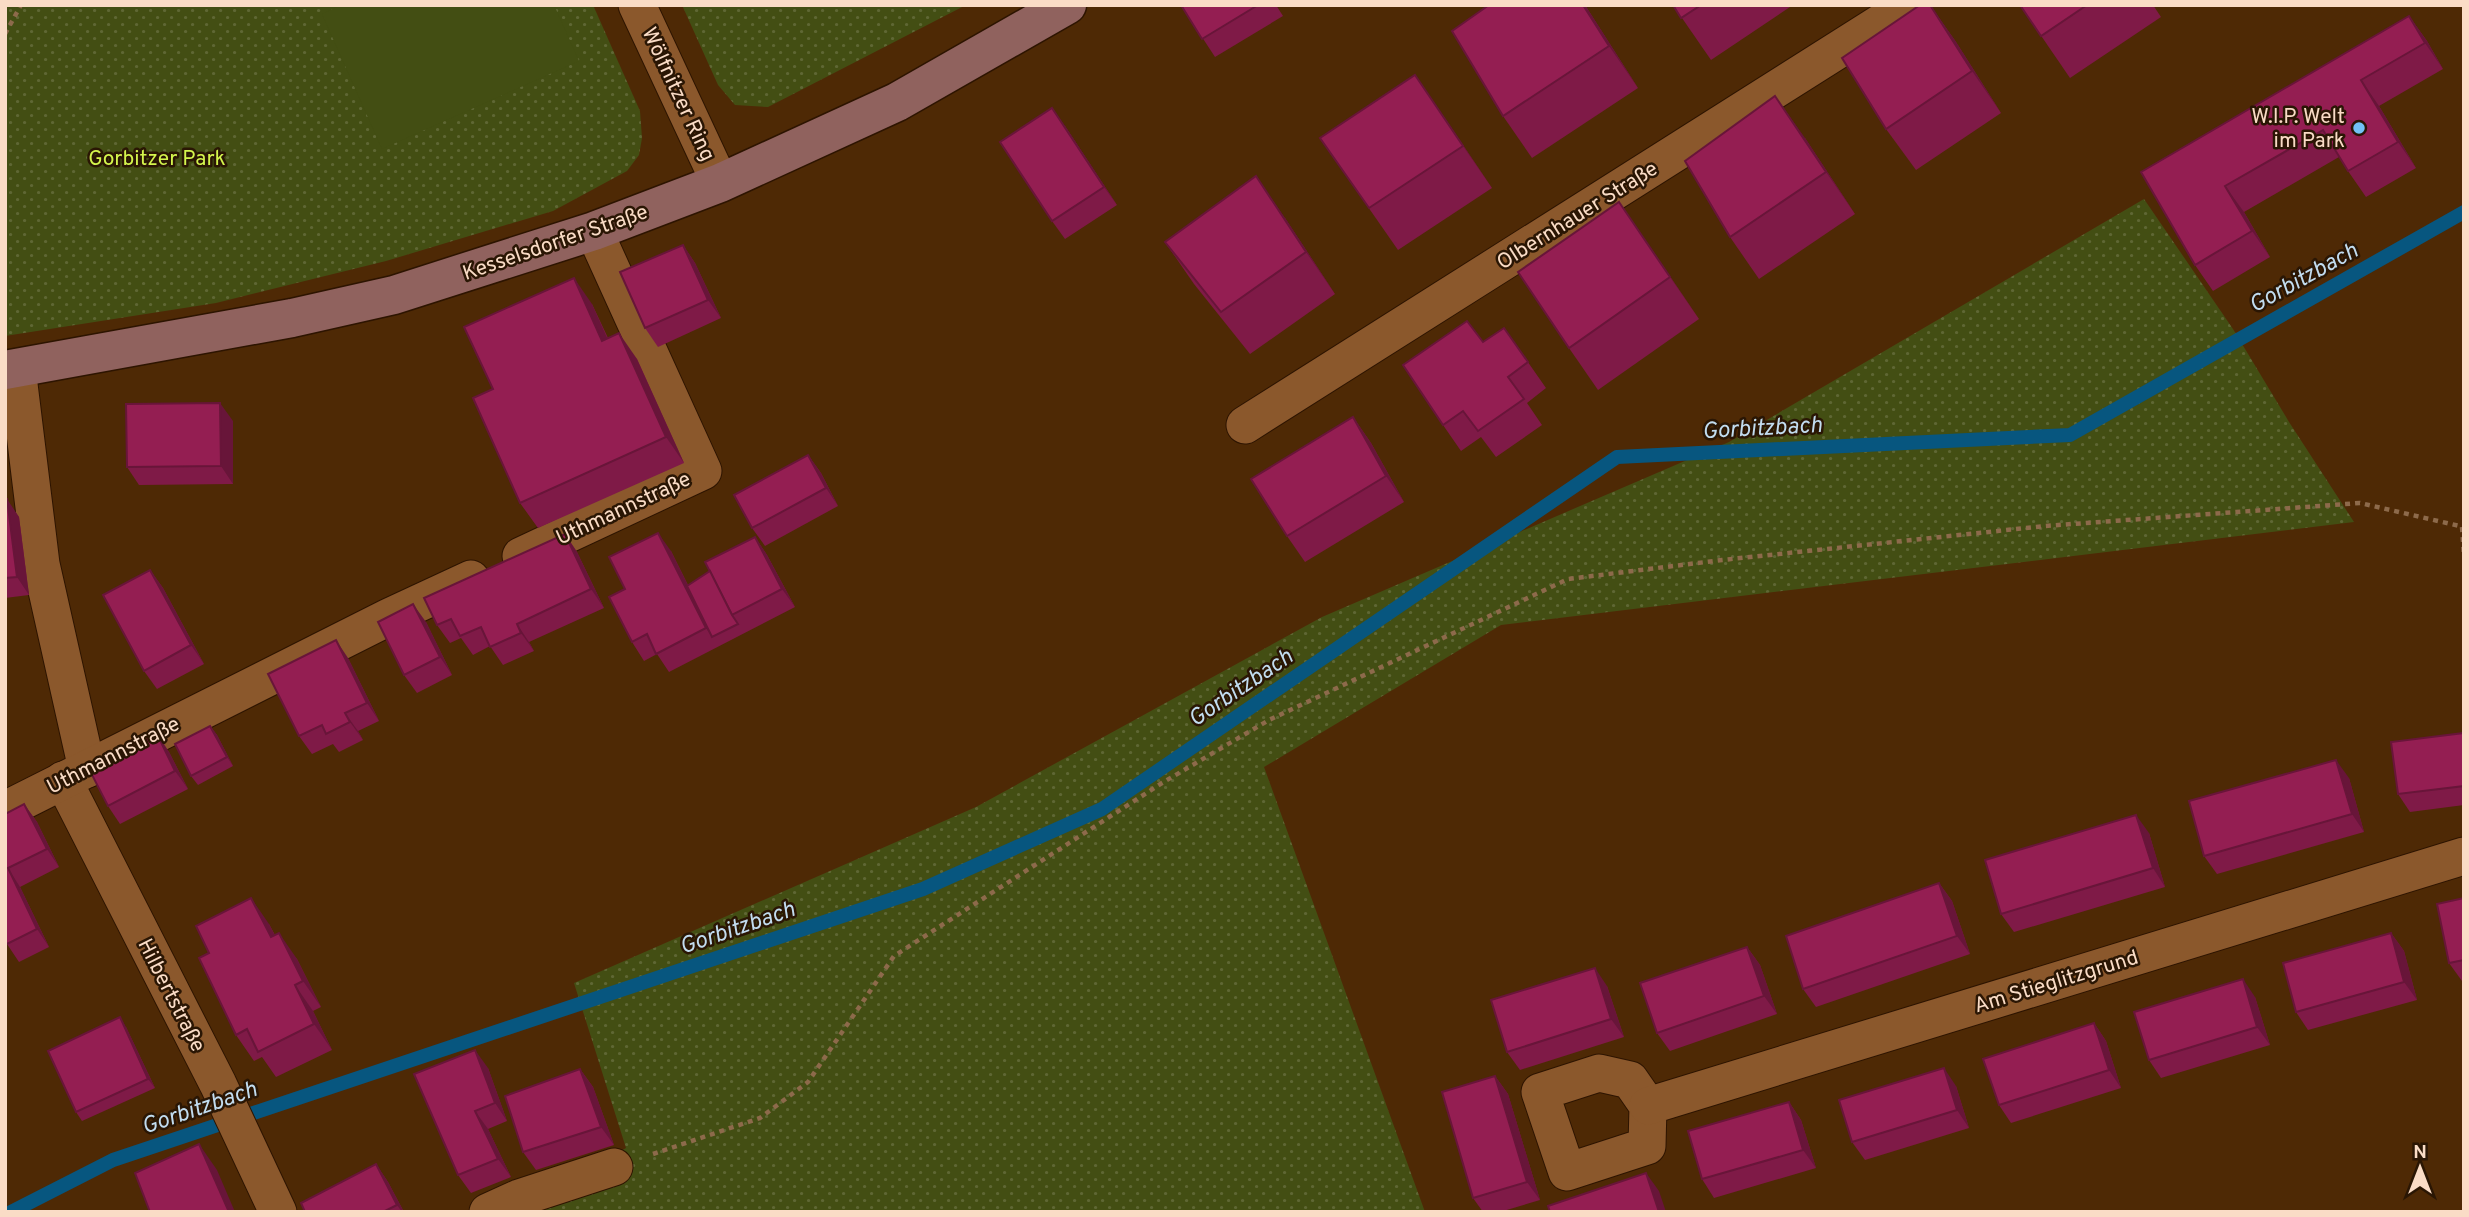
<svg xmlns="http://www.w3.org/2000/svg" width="2469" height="1217" font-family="Overpass,sans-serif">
<defs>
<pattern id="grass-dots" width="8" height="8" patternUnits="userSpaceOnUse" patternTransform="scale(1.75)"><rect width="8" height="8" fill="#434e13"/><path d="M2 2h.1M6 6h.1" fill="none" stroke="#5f6734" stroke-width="1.8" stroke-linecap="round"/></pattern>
</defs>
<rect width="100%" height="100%" fill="#4e2905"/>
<!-- grass -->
<g fill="url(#grass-dots)">
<polygon points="5,5 593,5 640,111 642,138 639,155 627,171 553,211 386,261 216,303 5,336"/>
<polygon points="682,5 966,5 768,107 735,105 718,85"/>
<polygon points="2144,199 2233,329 2289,422 2354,522 1501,625 1264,767 1425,1212 509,1212 626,1148 574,983 976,807 1322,617 1729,442"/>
</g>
<!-- garden -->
<polygon fill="#434e13" points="341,5 554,5 579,61 382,149 322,14"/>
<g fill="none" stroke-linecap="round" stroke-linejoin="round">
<!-- stream -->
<polyline stroke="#07567f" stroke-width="14" points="11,1212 113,1160 923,889 1102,809 1617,457 2070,435 2464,212"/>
<!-- street casing -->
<g stroke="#2d1400" stroke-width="39">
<g id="street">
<polyline points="637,5 720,183"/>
<polyline points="17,368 41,564 87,769"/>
<polyline points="1245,425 1909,5"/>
<polyline points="521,556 703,471 594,231"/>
<polyline points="63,780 218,1084 278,1212"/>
<polyline points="5,810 389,617 471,579"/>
<polygon points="1599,1073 1630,1080 1648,1106 1647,1146 1567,1172 1540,1092"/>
<polyline points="1648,1106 2464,856"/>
<polyline points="488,1212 519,1198 614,1167"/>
</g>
</g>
<!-- secondary casing -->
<g stroke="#2d1400" stroke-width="41">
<polyline id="secondary" points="5,370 292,318 394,295 594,231 720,183 897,102 1067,5"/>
</g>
<!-- path -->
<g stroke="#8d6a4b" stroke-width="4.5" stroke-dasharray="5 5" stroke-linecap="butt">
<polyline points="5,34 21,5"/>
<polyline points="2462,527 2464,556"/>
<polyline points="653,1154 760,1118 808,1082 894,956 1162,783 1269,720 1568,579 1722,560 2045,526 2360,503 2464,527"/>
</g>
<!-- street -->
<use href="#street" stroke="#8b582c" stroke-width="37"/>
<!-- secondary -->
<use href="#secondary" stroke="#90625e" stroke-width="38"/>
</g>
<!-- wall -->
<g fill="#7f1a47">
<polygon points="1181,5 1276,5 1283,16 1215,57"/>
<polygon points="1489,5 1585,5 1638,88 1532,158 1503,116"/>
<polygon points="1673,5 1793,5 1711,60"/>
<polygon points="1930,5 1956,42 2001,113 1916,170 1886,129"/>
<polygon points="2020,5 2153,5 2161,17 2070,78"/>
<polygon points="2409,16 2427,41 2443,69 2379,106 2416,168 2366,197 2348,171 2339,157 2244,212 2270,257 2213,291 2195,265 2141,172"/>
<polygon points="1444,117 1492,188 1398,250 1320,138"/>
<polygon points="1065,126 1117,205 1065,239 1052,221"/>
<polygon points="1805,138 1855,214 1759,279 1730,237"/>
<polygon points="1285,218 1335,294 1250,354 1194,284 1165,242"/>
<polygon points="1648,244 1699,319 1598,390 1569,348"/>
<polygon points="683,245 695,263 721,318 658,347 645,328"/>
<polygon points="592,304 608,338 637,359 684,463 538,528 520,503 493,389"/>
<polygon points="1504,328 1546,388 1527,403 1542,425 1496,457 1481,437 1461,451 1443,425 1483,342"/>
<polygon points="1353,417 1371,443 1404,502 1305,562 1287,536"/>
<polygon points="233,421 233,484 139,485 127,467"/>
<polygon points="808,455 821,473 838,506 765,546 752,528"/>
<polygon points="5,499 19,517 29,595 5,598"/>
<polygon points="565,534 577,552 604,608 529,642 534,651 503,665 490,646 473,655 461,638 450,643 437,625"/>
<polygon points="755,537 767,555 795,607 669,672 657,654 644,661 632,642 671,551 688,585 710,571"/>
<polygon points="150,570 163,588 204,664 157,689 144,671"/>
<polygon points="426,622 452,675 417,693 404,675"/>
<polygon points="348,658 379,721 358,731 363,740 339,752 333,744 312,754 299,736"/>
<polygon points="210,726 217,735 233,766 198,785 191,776"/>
<polygon points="2464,733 2464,805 2410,812 2398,794"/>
<polygon points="157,734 169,752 188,789 120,824 108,806"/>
<polygon points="2349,778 2364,832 2217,874 2204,856"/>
<polygon points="24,804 37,822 59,867 20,887 49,947 19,962 7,944 5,814"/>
<polygon points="2149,833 2165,887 2014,932 2001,914"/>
<polygon points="1939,883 1952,901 1970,954 1816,1007 1803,989"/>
<polygon points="2464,898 2464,981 2462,981 2449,963"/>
<polygon points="269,924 275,935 297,959 321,1007 313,1011 332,1050 276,1077 262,1057 254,1061 236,1035"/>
<polygon points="2391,933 2404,951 2417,1000 2308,1030 2296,1012"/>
<polygon points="1747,947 1760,965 1777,1014 1670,1051 1657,1033"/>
<polygon points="1607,986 1624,1037 1520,1070 1507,1052"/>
<polygon points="2255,997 2270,1045 2161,1078 2149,1060"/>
<polygon points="2094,1023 2106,1041 2121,1088 2011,1123 1999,1105"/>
<polygon points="126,1027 155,1088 82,1121 76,1112"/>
<polygon points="488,1068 507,1121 488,1129 511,1177 471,1193 458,1175 414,1074"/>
<polygon points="580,1069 593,1087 614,1145 536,1170 523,1152"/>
<polygon points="1495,1076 1508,1094 1540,1200 1500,1212 1483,1212 1473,1198"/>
<polygon points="1956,1086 1969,1128 1865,1160 1852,1142"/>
<polygon points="1789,1102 1801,1120 1816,1168 1714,1198 1702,1179"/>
<polygon points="376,1164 388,1182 404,1212 305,1212"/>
</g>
<!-- shaded-wall -->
<g fill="#681539">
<polygon points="1583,5 1585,5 1638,88 1609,46"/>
<polygon points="1930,5 1956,42 2001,113 1972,71"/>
<polygon points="2409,16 2427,41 2443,69 2425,43"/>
<polygon points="1415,75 1444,117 1492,188 1463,146"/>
<polygon points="2361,80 2379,106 2416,168 2398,142"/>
<polygon points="1775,96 1805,138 1855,214 1826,172"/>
<polygon points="1052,108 1065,126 1117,205 1104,187"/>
<polygon points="1256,176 1285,218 1335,294 1306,252"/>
<polygon points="2225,186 2244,212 2270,257 2252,231"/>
<polygon points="1619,202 1648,244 1699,319 1670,277"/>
<polygon points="683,245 695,263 721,318 708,300"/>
<polygon points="574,278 592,304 620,367 602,341"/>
<polygon points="619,333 637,359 684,463 666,437"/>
<polygon points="220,403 233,421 233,484 221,466"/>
<polygon points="1353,417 1371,443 1404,502 1386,476"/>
<polygon points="808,455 821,473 838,506 826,488"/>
<polygon points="7,499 19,517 29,595 17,577"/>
<polygon points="658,533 671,551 713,636 712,637 706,628"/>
<polygon points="565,534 577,552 604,608 591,589"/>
<polygon points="755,537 767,555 795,607 782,589"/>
<polygon points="150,570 163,588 204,664 191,645"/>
<polygon points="413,604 426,622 452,675 440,657"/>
<polygon points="517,624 529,642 534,651 521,633"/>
<polygon points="336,640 348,658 379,721 367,703"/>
<polygon points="345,713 358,731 363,740 350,722"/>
<polygon points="210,726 217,735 233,766 227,757"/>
<polygon points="157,734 169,752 188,789 175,771"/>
<polygon points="2336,760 2349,778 2364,832 2352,814"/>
<polygon points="24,804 37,822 59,867 47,849"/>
<polygon points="2136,815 2149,833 2165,887 2153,868"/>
<polygon points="8,868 20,887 49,947 37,929"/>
<polygon points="1939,883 1952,901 1970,954 1957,936"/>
<polygon points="251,898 269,924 289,963 271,937"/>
<polygon points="279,933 297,959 321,1007 303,981"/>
<polygon points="2391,933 2404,951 2417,1000 2404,982"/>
<polygon points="1747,947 1760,965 1777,1014 1764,996"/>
<polygon points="1595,968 1607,986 1624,1037 1611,1019"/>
<polygon points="2243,979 2255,997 2270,1045 2257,1027"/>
<polygon points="295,985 313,1011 332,1050 314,1024"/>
<polygon points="120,1017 126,1027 155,1088 148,1079"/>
<polygon points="2094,1023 2106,1041 2121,1088 2109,1070"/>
<polygon points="475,1050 488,1068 507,1121 495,1103"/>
<polygon points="1944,1068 1956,1086 1969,1128 1957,1110"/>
<polygon points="580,1069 593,1087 614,1145 601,1127"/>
<polygon points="1495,1076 1508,1094 1540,1200 1527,1182"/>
<polygon points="1789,1102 1801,1120 1816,1168 1803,1150"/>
<polygon points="475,1111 488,1129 511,1177 498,1159"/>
<polygon points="199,1144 217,1170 235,1212 229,1212"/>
<polygon points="376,1164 388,1182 404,1212 402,1212 397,1205"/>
<polygon points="1646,1173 1659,1191 1666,1212 1659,1212"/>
</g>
<!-- building -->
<g fill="#941e52" stroke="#681539" stroke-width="2">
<polygon points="1181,5 1258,5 1202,39"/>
<polygon points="1489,5 1583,5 1609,46 1503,116 1452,31"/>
<polygon points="1673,5 1701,5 1681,18"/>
<polygon points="1920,5 1930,5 1972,71 1886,129 1842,58"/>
<polygon points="2020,5 2087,5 2041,36"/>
<polygon points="2409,16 2425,43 2361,80 2398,142 2348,171 2323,130 2225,186 2252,231 2195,265 2141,172"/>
<polygon points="1415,75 1463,146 1369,208 1320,138"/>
<polygon points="1775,96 1826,172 1730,237 1685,161"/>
<polygon points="1052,108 1104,187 1052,221 1000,142"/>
<polygon points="1256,176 1306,252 1221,312 1165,242"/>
<polygon points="1619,202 1670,277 1569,348 1518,272"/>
<polygon points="683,245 708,300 645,328 620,272"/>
<polygon points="574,278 602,341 619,333 666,437 520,503 473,398 493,389 464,327"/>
<polygon points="1467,321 1483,342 1504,328 1528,362 1508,377 1524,399 1478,431 1463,411 1443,425 1403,365"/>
<polygon points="220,403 221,466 127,467 126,404"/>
<polygon points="1353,417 1386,476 1287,536 1251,479"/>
<polygon points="808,455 826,488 752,528 734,495"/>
<polygon points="5,499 7,499 17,577 5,578"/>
<polygon points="658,533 706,628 656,654 647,634 632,642 609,597 625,589 609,557"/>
<polygon points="565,534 591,589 517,624 521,633 490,647 481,627 460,636 451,619 437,625 424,598"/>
<polygon points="755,537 782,589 732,615 705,562"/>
<polygon points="150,570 191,645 144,671 103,595"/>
<polygon points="710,571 732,615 738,624 712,637 687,586"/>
<polygon points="413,604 440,657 404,675 378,622"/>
<polygon points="336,640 367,703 345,713 350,722 326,734 322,725 299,736 268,674"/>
<polygon points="210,726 227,757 191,776 175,744"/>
<polygon points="2464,733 2464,786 2398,794 2391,742"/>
<polygon points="157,734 175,771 108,806 89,769"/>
<polygon points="2336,760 2352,814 2204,856 2189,801"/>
<polygon points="24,804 47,849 8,868 37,929 7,944 5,941 5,814"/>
<polygon points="2136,815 2153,868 2001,914 1985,860"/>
<polygon points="1939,883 1957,936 1803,989 1786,936"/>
<polygon points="251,898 271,937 279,933 303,981 295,985 314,1024 258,1052 247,1029 236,1035 199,958 209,953 196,926"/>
<polygon points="2464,898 2464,960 2449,963 2437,904"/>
<polygon points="2391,933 2404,982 2296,1012 2283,963"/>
<polygon points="1747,947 1764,996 1657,1033 1640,983"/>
<polygon points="1595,968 1611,1019 1507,1052 1491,1000"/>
<polygon points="2243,979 2257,1027 2149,1060 2134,1012"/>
<polygon points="120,1017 148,1079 76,1112 48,1051"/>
<polygon points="2094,1023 2109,1070 1999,1105 1983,1059"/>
<polygon points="475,1050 495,1103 475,1111 498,1159 458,1175 414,1074"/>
<polygon points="1944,1068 1957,1110 1852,1142 1839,1100"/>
<polygon points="580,1069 601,1127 523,1152 505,1096"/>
<polygon points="1495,1076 1527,1182 1473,1198 1442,1092"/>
<polygon points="1789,1102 1803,1150 1702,1179 1688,1131"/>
<polygon points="199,1144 229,1212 150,1212 135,1173"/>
<polygon points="376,1164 397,1205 383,1212 305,1212 301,1203"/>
<polygon points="1646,1173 1659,1212 1550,1212 1548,1206"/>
</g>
<!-- markers -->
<circle fill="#72c1f5" stroke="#2a1604" stroke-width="2.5" cx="2359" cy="128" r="7"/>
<g text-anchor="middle" stroke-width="5" stroke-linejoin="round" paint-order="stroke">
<!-- street labels -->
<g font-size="21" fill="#fadcc6" stroke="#2a1604">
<text transform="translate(679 94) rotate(65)" y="7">Wölfnitzer Ring</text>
<text transform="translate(1577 215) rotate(-32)" y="7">Olbernhauer Straße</text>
<text transform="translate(555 242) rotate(-19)" y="7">Kesselsdorfer Straße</text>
<text transform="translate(623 508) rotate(-25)" y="7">Uthmannstraße</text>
<text transform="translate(113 755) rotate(-27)" y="7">Uthmannstraße</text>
<text transform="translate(2056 981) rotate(-17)" y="7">Am Stieglitzgrund</text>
<text transform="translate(172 995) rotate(63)" y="7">Hilbertstraße</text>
</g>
<!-- poi labels -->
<g font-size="21" fill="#fadcc6" stroke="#2a1604" text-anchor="end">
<text x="2345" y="123">W.I.P. Welt<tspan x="2345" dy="24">im Park</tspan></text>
</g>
<!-- park labels -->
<g font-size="21" fill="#d4f44d" stroke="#2a1604">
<text x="157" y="165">Gorbitzer Park</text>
</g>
<!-- water labels -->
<g font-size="23" font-style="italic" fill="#c2dcef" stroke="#2a1604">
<text transform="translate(2303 277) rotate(-29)" y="8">Gorbitzbach</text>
<text transform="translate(1762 427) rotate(-3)" y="8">Gorbitzbach</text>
<text transform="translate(1240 687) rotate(-34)" y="8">Gorbitzbach</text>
<text transform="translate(737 927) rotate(-19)" y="8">Gorbitzbach</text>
<text transform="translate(199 1107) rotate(-19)" y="8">Gorbitzbach</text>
</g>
</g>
<!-- border -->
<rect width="2469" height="1217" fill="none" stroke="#fadcc6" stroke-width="14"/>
<!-- north arrow -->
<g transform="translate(2420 1168)" stroke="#2a1604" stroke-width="5" paint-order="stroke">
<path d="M0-5L12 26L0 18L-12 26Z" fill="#fadcc6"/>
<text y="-10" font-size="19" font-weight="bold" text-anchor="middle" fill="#fadcc6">N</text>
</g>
</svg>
